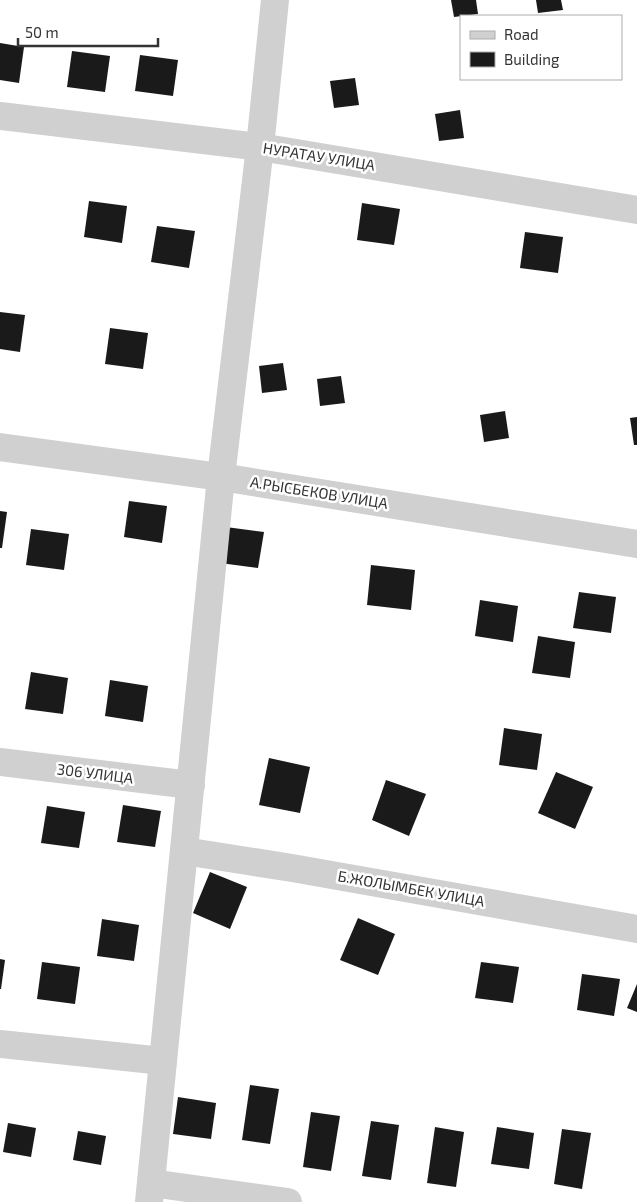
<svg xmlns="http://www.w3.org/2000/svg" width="637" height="1202" font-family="'Exo 2',sans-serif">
<rect width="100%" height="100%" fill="#fff"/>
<!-- building -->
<g fill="#1a1a1a">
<polygon points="451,0 476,0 478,14 454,17"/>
<polygon points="536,0 561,0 563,10 538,13"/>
<polygon points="0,43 24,47 19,83 0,80"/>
<polygon points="72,51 110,56 105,92 67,87"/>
<polygon points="140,55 178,60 173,96 135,91"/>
<polygon points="355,78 359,105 334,108 330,81"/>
<polygon points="460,110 464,138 439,141 435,114"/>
<polygon points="89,201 127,206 122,243 84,237"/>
<polygon points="362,203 400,209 394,245 357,240"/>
<polygon points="157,226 195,231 189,268 151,262"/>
<polygon points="525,232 563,237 558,273 520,268"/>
<polygon points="0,312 25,315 20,352 0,349"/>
<polygon points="110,328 148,333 143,369 105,364"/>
<polygon points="283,363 287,390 262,393 259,366"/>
<polygon points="341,376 345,403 320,406 317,379"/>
<polygon points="505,411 509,438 484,442 480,415"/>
<polygon points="637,417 637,445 634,445 630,418"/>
<polygon points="129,501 167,506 162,543 124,537"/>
<polygon points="0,511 7,512 2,548 0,548"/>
<polygon points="226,527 264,532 258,568 220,563"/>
<polygon points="31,529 69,534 64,570 26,565"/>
<polygon points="371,565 415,570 411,610 367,605"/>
<polygon points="579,592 616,597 611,633 573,628"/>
<polygon points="480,600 518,606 513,642 475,636"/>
<polygon points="538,636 575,642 570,678 532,673"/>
<polygon points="31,672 68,678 63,714 25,709"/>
<polygon points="110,680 148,686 143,722 105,716"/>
<polygon points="504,728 542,734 537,770 499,765"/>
<polygon points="269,758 310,767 300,813 259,805"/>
<polygon points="556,772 593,787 575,829 538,813"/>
<polygon points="386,780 426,794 409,836 372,820"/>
<polygon points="123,805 161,811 155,847 117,842"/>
<polygon points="47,806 85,812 79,848 41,843"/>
<polygon points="210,872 247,887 230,929 193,913"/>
<polygon points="358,918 395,934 378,975 340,960"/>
<polygon points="102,919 139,925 134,961 97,956"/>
<polygon points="0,959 5,960 1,989 0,989"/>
<polygon points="42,962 80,967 75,1004 37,999"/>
<polygon points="481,962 519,967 513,1003 475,998"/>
<polygon points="582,974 620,979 614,1016 577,1010"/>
<polygon points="637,984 637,1012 627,1008"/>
<polygon points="250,1085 279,1089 270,1144 242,1140"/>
<polygon points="178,1097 216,1103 211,1139 173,1134"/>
<polygon points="311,1112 340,1116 331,1171 303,1167"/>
<polygon points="371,1121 399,1125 391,1180 362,1176"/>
<polygon points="8,1123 36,1128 31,1157 3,1152"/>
<polygon points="435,1127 464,1132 456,1187 427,1183"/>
<polygon points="497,1127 534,1133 529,1169 491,1164"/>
<polygon points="562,1129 591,1133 582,1189 554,1184"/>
<polygon points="78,1131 106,1136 101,1165 73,1160"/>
</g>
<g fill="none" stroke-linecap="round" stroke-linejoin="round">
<!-- minor -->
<g stroke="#d0d0d0" stroke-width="28">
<polyline points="0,116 260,147 637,210"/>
<polyline points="0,447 221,477 637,544"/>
<polyline points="0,762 191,785"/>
<polyline points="184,851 292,868 637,929"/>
<polyline points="0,1044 163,1061"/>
<polyline points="151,1183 288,1202"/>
<polyline points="149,1202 221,477 260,147 275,0"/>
</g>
</g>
<g text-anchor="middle" stroke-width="5" stroke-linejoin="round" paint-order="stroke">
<!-- street labels -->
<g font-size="15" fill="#333" stroke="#fff">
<text transform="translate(319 157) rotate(9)" y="5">НУРАТАУ УЛИЦА</text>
<text transform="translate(319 493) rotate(9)" y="5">А.РЫСБЕКОВ УЛИЦА</text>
<text transform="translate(95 774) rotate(7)" y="5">306 УЛИЦА</text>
<text transform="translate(411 889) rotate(10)" y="5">Б.ЖОЛЫМБЕК УЛИЦА</text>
</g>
</g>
<!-- legend -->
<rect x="460" y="15" width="162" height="65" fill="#ffffff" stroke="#adadad"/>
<rect x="470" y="31" width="25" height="8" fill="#d0d0d0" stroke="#adadad"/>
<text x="504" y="40" font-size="15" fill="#333333">Road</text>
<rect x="470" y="52" width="25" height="15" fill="#1a1a1a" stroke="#adadad"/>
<text x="504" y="65" font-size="15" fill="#333333">Building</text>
<!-- scale -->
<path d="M18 38v8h140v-8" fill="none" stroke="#333333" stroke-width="2.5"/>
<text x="25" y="38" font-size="15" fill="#333333" stroke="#ffffff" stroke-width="4" paint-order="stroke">50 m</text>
</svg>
